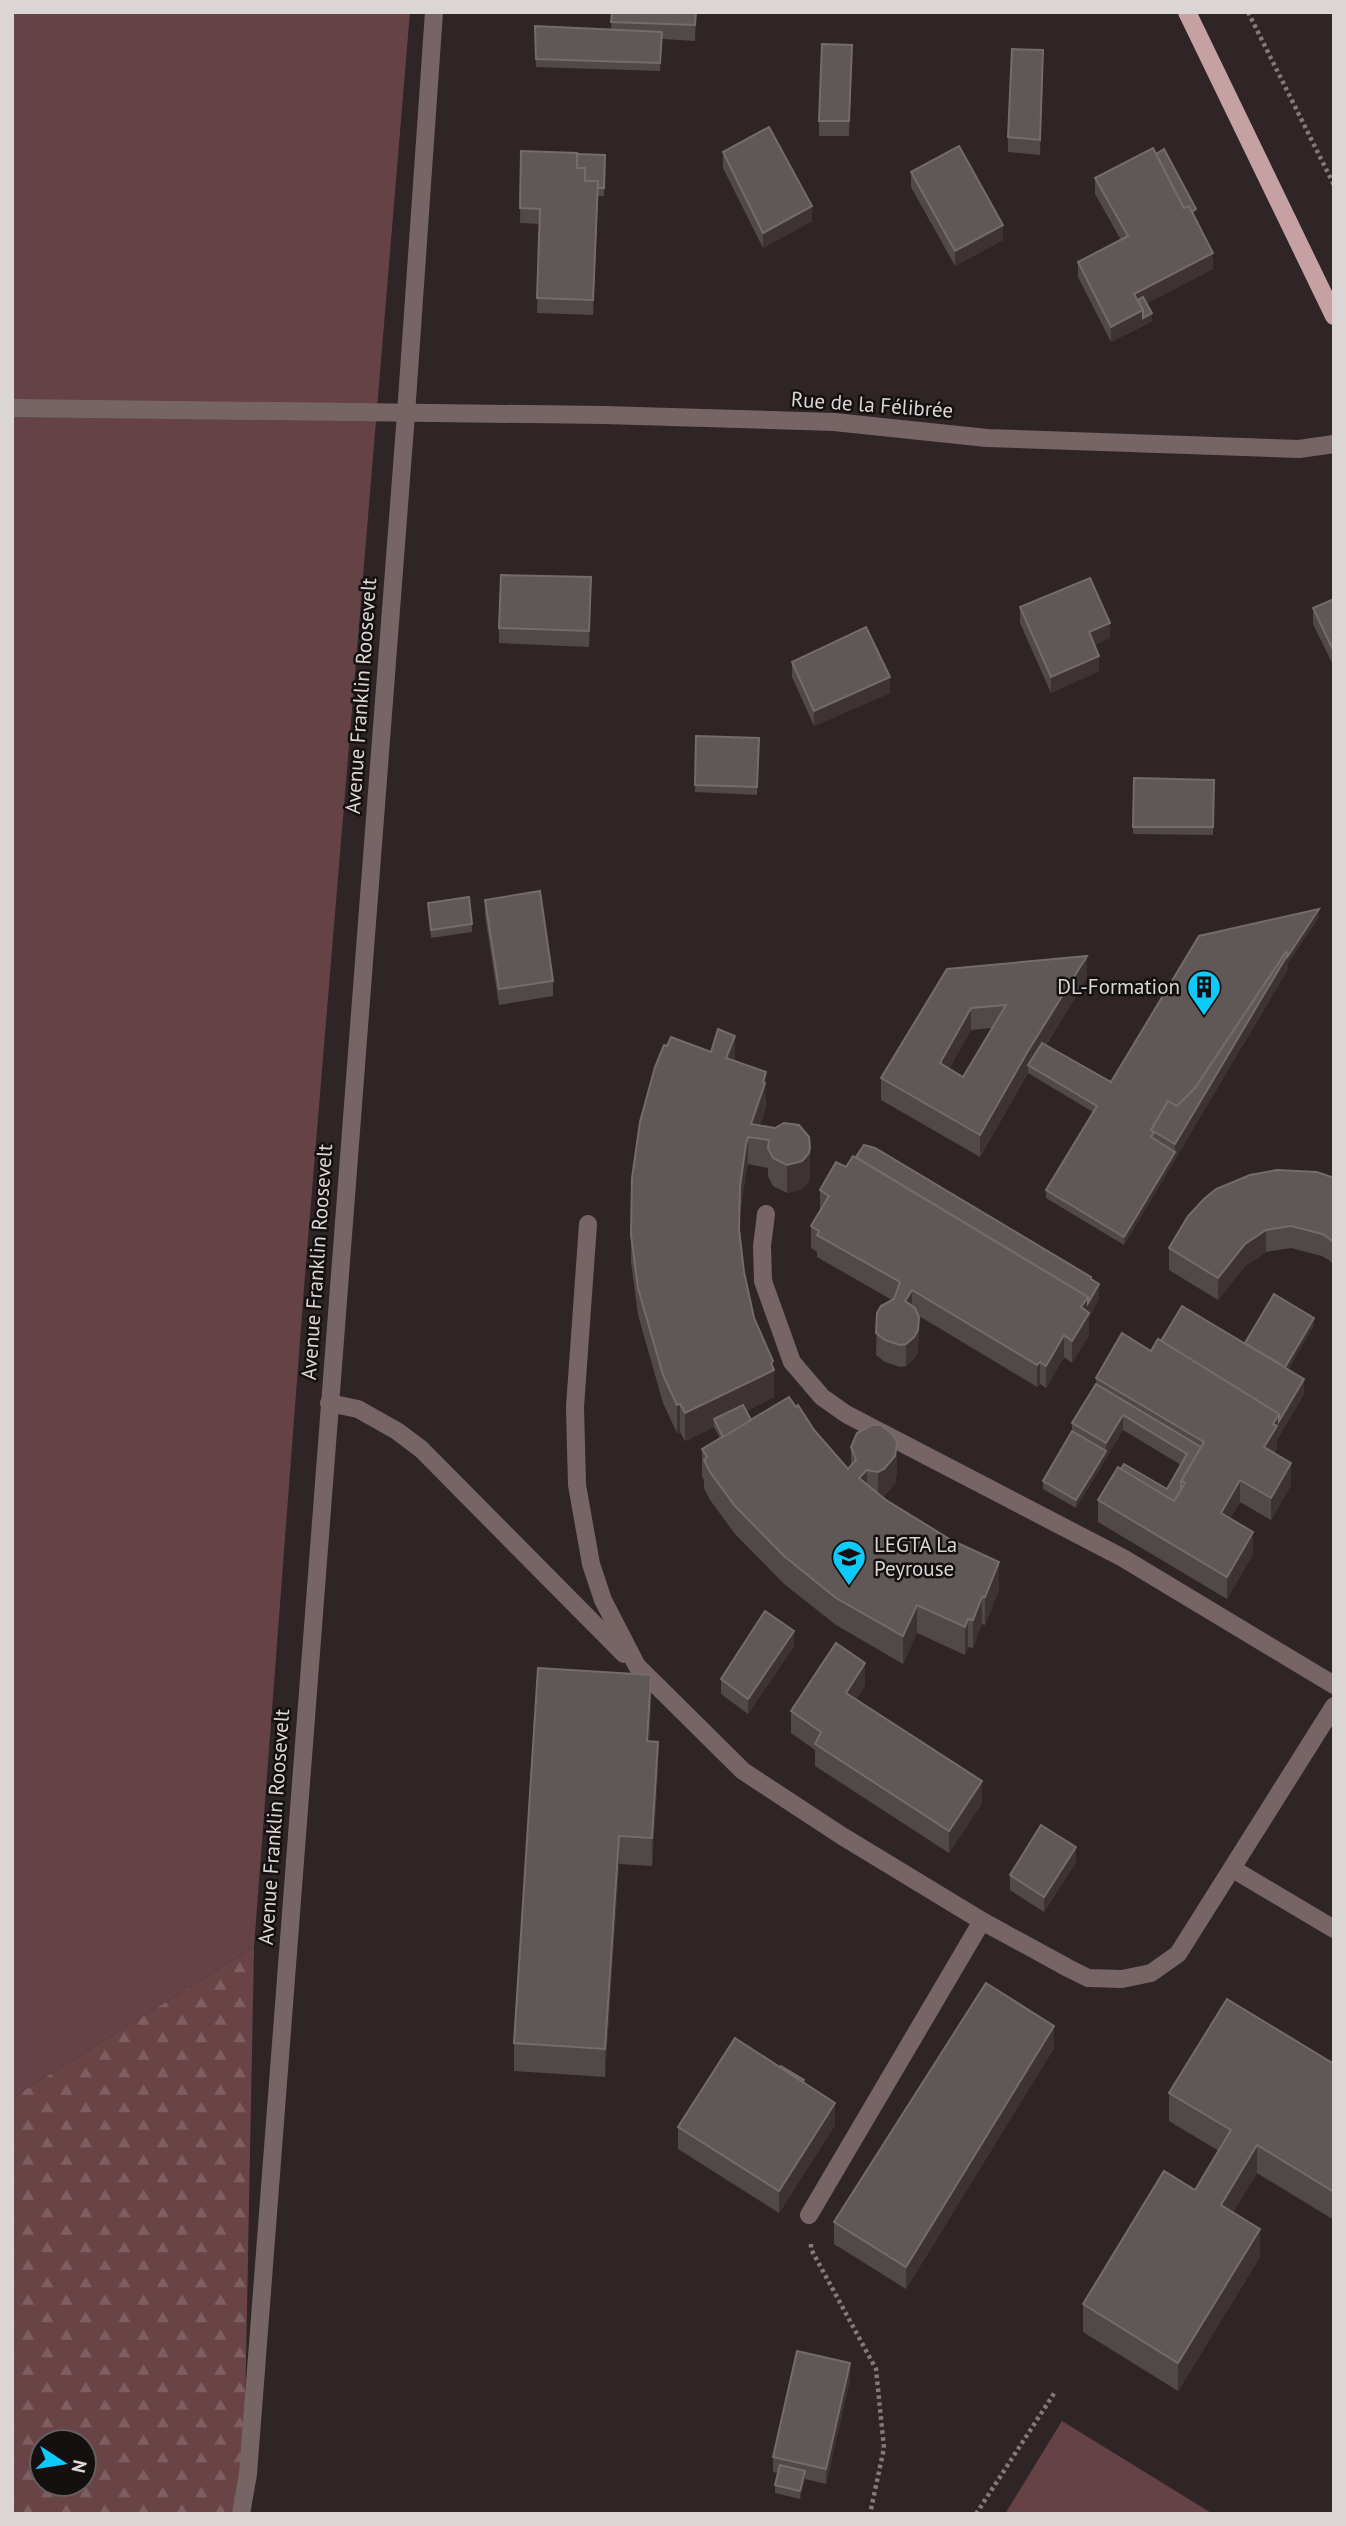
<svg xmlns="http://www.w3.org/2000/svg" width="1346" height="2526" font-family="'PT Sans',sans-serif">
<defs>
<pattern id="forest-firs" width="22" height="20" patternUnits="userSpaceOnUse" patternTransform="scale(1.75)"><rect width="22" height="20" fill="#694447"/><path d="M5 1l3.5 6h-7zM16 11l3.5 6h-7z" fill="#7e5e61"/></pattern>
</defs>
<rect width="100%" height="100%" fill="#2f2526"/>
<!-- green -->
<g fill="#654245">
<polygon points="12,12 410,12 305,1275 254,1947 12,2098"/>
<polygon points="1062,2421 1213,2514 1005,2514"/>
</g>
<!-- forest -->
<path fill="url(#forest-firs)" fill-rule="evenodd" d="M254 1947 243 2514H12V2098ZM42 2442H84V2484H42Z"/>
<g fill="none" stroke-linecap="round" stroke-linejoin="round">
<!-- path -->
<g stroke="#827a7b" stroke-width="4.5" stroke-dasharray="3.5 3.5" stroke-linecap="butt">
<polyline points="1248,12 1334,185"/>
<polyline points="811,2244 811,2249 876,2369 884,2448 870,2514"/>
<polyline points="976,2514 1055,2392"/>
</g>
<!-- minor -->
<g stroke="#776566" stroke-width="18">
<polyline points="12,408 604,415 834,422 987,438 1299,449 1334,444"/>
<polyline points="766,1214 762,1246 763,1281 792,1362 822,1397 846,1414 1123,1558 1334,1685"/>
<polyline points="588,1224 575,1407 577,1485 591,1564 603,1600 637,1666 743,1771 842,1836 982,1921 1068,1968 1088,1978 1122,1979 1151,1973 1178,1954 1334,1706"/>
<polyline points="329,1403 358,1409 397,1431 421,1449 624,1654"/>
<polyline points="1233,1869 1334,1929"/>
<polyline points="809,2215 982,1921"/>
<polyline points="241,2514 248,2474 406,414 434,12"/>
</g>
<!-- major -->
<polyline stroke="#c6a1a4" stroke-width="18" points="1187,12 1334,316"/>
</g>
<!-- wall -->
<g fill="#514848" fill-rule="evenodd">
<polygon points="612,12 696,12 695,41 662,39 660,71 536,67 535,26 611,29"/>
<polygon points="852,60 849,136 819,136 819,121"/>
<polygon points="1043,66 1040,155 1008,152 1008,137"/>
<polygon points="521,151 605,155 604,196 598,196 593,315 537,313 540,224 520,223"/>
<polygon points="723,152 812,221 763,248 723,168"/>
<polygon points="911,172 1003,240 955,266 911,187"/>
<polygon points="1095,178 1196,217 1195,218 1213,269 1147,303 1152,321 1111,342 1078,277 1078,262 1121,240 1095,194"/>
<polygon points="591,577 589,647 499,643 499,628"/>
<polygon points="1334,599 1334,667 1313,624 1313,608"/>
<polygon points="1020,607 1110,638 1095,645 1099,671 1051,693 1020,623"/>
<polygon points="792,662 890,693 814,726 792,677"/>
<polygon points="696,736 759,738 757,795 695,792"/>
<polygon points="1134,778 1214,780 1213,835 1133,834"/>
<polygon points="485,900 553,981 553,996 499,1005 485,915"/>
<polygon points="428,903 472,924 472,932 431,938"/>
<path d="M1319 917 1288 963V969L1124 1245 1046 1198V1190L1093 1112 1028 1073 980 1157 881 1100V1078L947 969 1087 978 1046 1045 1111 1082ZM992 1028 963 1077 949 1069 971 1030Z"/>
<polygon points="735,1061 766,1100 765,1111 760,1125 810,1175 809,1181 802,1189 787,1193 773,1186 768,1176 768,1168 748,1164 746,1172 740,1214 739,1233 744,1272 754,1318 773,1367 774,1397 746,1411 751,1420 814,1430 848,1469 851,1465 851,1447 897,1470 895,1484 883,1497 999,1590 985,1625 982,1624 973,1648 968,1647 965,1655 917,1633 903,1664 836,1625 784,1584 735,1534 710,1500 704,1488 704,1480 702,1477 702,1449 720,1438 714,1427 685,1441 680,1432 677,1433 663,1403 638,1315 631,1262 632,1178"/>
<polygon points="1334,1178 1334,1265 1330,1261 1322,1256 1291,1248 1266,1252 1245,1266 1218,1300 1169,1270 1169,1248"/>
<polygon points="820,1190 1091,1279 1099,1299 1089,1317 1089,1335 1072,1363 1064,1357 1046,1388 1040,1384 1037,1387 919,1316 918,1352 914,1359 906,1366 900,1367 885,1362 876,1355 877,1313 892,1300 817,1257 817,1252 811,1248 811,1226 820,1212"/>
<polygon points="1314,1325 1288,1369 1304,1394 1277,1440 1277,1448 1274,1453 1291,1485 1271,1520 1240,1502 1230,1518 1253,1554 1227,1599 1098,1522 1098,1500 1167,1489 1181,1465 1123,1430 1076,1508 1043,1489 1043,1481 1072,1431 1072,1423 1096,1384 1096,1378 1151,1351 1161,1341 1245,1343"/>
<polygon points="794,1646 748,1714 721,1694 721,1679"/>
<polygon points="865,1685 856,1700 982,1803 949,1853 815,1766 815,1750 791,1733 791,1711"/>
<polygon points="651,1703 649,1741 658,1770 652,1866 619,1864 605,2077 514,2071 514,2043"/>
<polygon points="1076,1862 1044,1912 1010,1890 1010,1875"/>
<polygon points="1054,2048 906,2289 834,2244 834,2222"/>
<polygon points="1334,2064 1334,2220 1257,2173 1233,2212 1260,2257 1178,2391 1083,2332 1083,2304 1195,2190 1219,2151 1169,2121 1169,2093"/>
<polygon points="804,2083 835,2125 779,2213 678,2149 678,2127"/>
<polygon points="850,2379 826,2484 805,2479 800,2499 775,2493 775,2485 778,2473 773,2472 773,2457"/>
</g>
<!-- shaded-wall -->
<g fill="#3d3334">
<polygon points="812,206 812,221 763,248 763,233"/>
<polygon points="1003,225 1003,240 955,266 955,251"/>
<polygon points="1213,253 1213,269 1138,308 1134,294"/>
<polygon points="1143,310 1143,325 1111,342 1111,327"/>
<polygon points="1152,313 1152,321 1143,325 1143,318"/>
<polygon points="1110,623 1110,638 1089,648 1089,632"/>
<polygon points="1099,656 1099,671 1051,693 1051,677"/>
<polygon points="890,677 890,693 814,726 814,711"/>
<polygon points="1319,909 1319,917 1288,963 1288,969 1175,1160 1175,1144 1288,954"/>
<polygon points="1087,956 1087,978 1032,1067 1028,1065 1028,1073 980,1157 980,1135 1028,1051"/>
<polygon points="971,1008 971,1030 940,1085 940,1063"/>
<polygon points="735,1036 735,1064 726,1058"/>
<polygon points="766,1072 765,1111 756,1138 751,1124"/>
<polygon points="748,1137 748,1164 746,1172 740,1214 740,1186 746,1144"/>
<polygon points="810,1147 810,1175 809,1181 802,1189 787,1193 787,1165"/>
<polygon points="1175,1152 1175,1160 1124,1245 1124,1237"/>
<polygon points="1266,1230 1266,1252 1245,1266 1218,1300 1218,1278 1245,1244"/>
<polygon points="1099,1284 1099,1299 1089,1317 1089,1335 1072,1363 1072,1341 1081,1307 1088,1297"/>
<polygon points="912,1290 912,1312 905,1301"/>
<polygon points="919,1317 918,1352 914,1359 906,1366 906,1344"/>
<polygon points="1314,1318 1314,1325 1282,1381 1282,1373"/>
<polygon points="1064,1335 1064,1357 1046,1388 1046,1366"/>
<polygon points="773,1361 773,1370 774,1370 774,1397 717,1425 714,1419 714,1427 685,1441 685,1413"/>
<polygon points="1040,1362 1040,1384 1037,1387 1037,1365"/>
<polygon points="1304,1379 1304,1394 1277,1440 1277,1448 1264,1469 1264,1447 1273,1424"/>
<polygon points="680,1404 680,1432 677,1433 677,1405"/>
<polygon points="1123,1415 1123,1430 1076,1508 1076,1500 1106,1451 1106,1443"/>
<polygon points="897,1442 897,1470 895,1484 884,1496 878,1500 878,1472"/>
<polygon points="1291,1463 1291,1485 1271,1520 1271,1498"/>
<polygon points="867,1470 867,1497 859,1478"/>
<polygon points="1240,1480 1240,1502 1221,1535 1221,1513"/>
<polygon points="1253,1532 1253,1554 1227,1599 1227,1577"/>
<polygon points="999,1562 999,1590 985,1625 985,1597"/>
<polygon points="982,1597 982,1624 973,1648 973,1620"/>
<polygon points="917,1605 917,1633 903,1664 903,1636"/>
<polygon points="968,1619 968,1647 965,1655 965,1627"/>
<polygon points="794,1631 794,1646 748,1714 748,1699"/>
<polygon points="865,1663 865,1685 846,1715 846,1693"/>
<polygon points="651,1675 651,1703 647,1769 647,1741"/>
<polygon points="658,1742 658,1770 652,1866 652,1838"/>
<polygon points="982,1781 982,1803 949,1853 949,1831"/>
<polygon points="619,1836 619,1864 605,2077 605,2049"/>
<polygon points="1076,1847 1076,1862 1044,1912 1044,1897"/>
<polygon points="1054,2026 1054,2048 906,2289 906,2267"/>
<polygon points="835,2103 835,2125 779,2213 779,2191"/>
<polygon points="1257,2145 1257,2173 1221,2233 1221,2205"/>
<polygon points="1260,2229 1260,2257 1178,2391 1178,2363"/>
<polygon points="850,2363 850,2379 826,2484 826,2469"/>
<polygon points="805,2471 805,2479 800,2499 800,2491"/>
</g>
<!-- building -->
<g fill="#605757" stroke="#746b6b" stroke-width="2" fill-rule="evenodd">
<polygon points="612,12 696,12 695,25 611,22"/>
<polygon points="535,26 662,32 660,63 536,59"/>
<polygon points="822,44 852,45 849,121 819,121"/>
<polygon points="1012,49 1043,50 1040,140 1008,137"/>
<polygon points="769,127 812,206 763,233 723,152"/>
<polygon points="959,146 1003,225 955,251 911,172"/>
<polygon points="1153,148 1184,208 1189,206 1213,253 1134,294 1143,310 1111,327 1078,262 1128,236 1095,178"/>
<polygon points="1164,149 1196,209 1192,212 1189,206 1184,208 1156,154"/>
<polygon points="521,151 577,153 577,168 585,168 585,181 598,181 593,300 537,298 540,209 520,208"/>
<polygon points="577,154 605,155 604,188 598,188 598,181 585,181 585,168 577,168"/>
<polygon points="1143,297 1152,313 1143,318 1143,310 1138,300"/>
<polygon points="501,575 591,577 589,631 499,628"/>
<polygon points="1090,578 1110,623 1089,632 1099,656 1051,677 1020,607"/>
<polygon points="1334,599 1334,652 1313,608"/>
<polygon points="866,627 890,677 814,711 792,662"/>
<polygon points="696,736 759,738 757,787 695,785"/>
<polygon points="1134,778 1214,780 1213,827 1133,827"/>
<polygon points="540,891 553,981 499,989 485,900"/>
<polygon points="469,897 472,924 431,930 428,903"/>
<polygon points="1319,909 1288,956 1288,954 1286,952 1195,1088 1177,1106 1168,1101 1151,1130 1154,1132 1151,1137 1175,1152 1124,1237 1046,1190 1097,1106 1028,1065 1042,1043 1111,1082 1199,936"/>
<polygon points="1286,952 1288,954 1175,1144 1151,1130 1168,1101 1177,1106 1195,1088"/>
<path d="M1087 956 1028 1051 980 1135 881 1078 947 969ZM1006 1005 963 1077 940 1063 971 1008Z"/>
<polygon points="718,1029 735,1036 726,1058 766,1072 763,1082 765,1083 751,1124 775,1128 784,1123 799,1125 809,1137 810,1147 809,1153 802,1161 787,1165 773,1158 768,1148 769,1140 748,1137 746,1144 740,1186 739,1229 744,1272 754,1318 773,1361 771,1363 774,1370 685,1413 680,1404 677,1405 663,1375 638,1288 631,1235 632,1178 640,1122 655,1067 664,1045 667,1046 671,1037 711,1052"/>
<polygon points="864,1145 875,1148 1091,1277 1091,1279 1099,1284 1088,1303 1088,1297 856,1157"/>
<polygon points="853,1156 1088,1297 1081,1307 1089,1313 1072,1341 1064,1335 1046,1366 1040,1362 1037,1365 912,1290 905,1301 915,1308 919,1317 918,1330 914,1337 906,1344 900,1345 885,1340 876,1333 877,1313 881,1306 894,1299 900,1282 817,1235 819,1231 811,1226 829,1196 820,1190 836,1162 846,1167"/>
<polygon points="1277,1170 1317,1172 1334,1178 1334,1243 1330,1239 1322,1234 1291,1226 1266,1230 1245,1244 1218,1278 1169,1248 1188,1216 1204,1199 1216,1189 1250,1175"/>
<polygon points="1274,1294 1314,1318 1285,1367 1245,1343"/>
<polygon points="1182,1306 1304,1379 1279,1421 1279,1414 1161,1341"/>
<polygon points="1122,1333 1151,1351 1158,1339 1279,1414 1273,1424 1277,1426 1264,1447 1291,1463 1271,1498 1240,1480 1221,1513 1253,1532 1227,1577 1098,1500 1118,1467 1174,1501 1185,1483 1181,1481 1204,1442 1096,1378"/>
<polygon points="1096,1384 1201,1447 1181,1481 1181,1488 1182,1488 1174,1501 1121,1469 1124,1464 1167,1489 1187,1454 1123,1415 1106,1443 1072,1423"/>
<polygon points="789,1397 796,1407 798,1405 814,1430 848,1469 856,1460 851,1447 857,1433 872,1425 881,1425 892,1434 897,1442 895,1456 884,1469 878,1472 867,1470 859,1478 886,1500 951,1540 999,1562 985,1597 982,1597 973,1620 968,1619 965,1627 917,1605 903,1636 836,1598 784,1556 735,1506 710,1472 704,1460 707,1457 702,1449"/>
<polygon points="743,1405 751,1420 723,1437 714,1419"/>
<polygon points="1072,1431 1106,1451 1076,1500 1043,1481"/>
<polygon points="765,1611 794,1631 748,1699 721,1679"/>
<polygon points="836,1643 865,1663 846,1693 982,1781 949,1831 815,1744 821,1732 791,1711"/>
<polygon points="538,1668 651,1675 647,1741 658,1742 652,1838 619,1836 605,2049 514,2043"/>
<polygon points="1041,1825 1076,1847 1044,1897 1010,1875"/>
<polygon points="986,1983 1054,2026 906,2267 834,2222"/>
<polygon points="1227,1999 1334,2064 1334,2192 1257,2145 1221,2205 1260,2229 1178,2363 1083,2304 1164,2171 1195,2190 1231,2130 1169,2093"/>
<polygon points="735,2038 835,2103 779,2191 678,2127"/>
<polygon points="781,2066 804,2080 803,2082 780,2067"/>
<polygon points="797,2351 850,2363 826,2469 773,2457"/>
<polygon points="780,2465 805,2471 800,2491 775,2485"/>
</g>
<!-- icons -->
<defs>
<g id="building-pin" transform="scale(1.75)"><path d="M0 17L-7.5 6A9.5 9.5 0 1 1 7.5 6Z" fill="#0ccafa" stroke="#141010"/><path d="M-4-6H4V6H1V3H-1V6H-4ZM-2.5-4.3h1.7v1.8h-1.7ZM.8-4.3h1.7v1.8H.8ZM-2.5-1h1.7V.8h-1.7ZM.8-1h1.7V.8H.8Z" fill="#111"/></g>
<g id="school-pin" transform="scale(1.75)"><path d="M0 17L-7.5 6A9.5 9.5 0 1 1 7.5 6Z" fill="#0ccafa" stroke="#141010"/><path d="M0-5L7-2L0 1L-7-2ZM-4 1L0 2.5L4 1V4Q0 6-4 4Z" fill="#111"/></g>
</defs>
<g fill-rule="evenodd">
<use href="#building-pin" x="1204" y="987"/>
<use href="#school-pin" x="849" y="1557"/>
</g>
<g text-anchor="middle" stroke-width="5" stroke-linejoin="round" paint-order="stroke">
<!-- street labels -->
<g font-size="21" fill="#dcd5d6" stroke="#141010">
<text transform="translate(872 405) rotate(4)" y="7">Rue de la Félibrée</text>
<text transform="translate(361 696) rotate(-86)" y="7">Avenue Franklin Roosevelt</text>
<text transform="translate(317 1262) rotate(-86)" y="7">Avenue Franklin Roosevelt</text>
<text transform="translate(274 1827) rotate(-86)" y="7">Avenue Franklin Roosevelt</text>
</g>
<!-- poi labels -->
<g font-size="21" fill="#dcd5d6" stroke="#141010" text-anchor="end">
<text x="1180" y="994">DL-Formation</text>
<text x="874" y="1552" text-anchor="start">LEGTA La<tspan x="874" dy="24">Peyrouse</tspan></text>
</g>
</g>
<!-- border -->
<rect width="1346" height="2526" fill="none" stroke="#dcd5d6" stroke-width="28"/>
<!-- north arrow -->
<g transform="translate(63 2463) rotate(102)"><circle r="33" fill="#141010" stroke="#645f5f" stroke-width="2"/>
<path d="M0-5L12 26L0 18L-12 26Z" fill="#0ccafa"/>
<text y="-10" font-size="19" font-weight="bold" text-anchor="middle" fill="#dcd5d6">N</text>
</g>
</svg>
